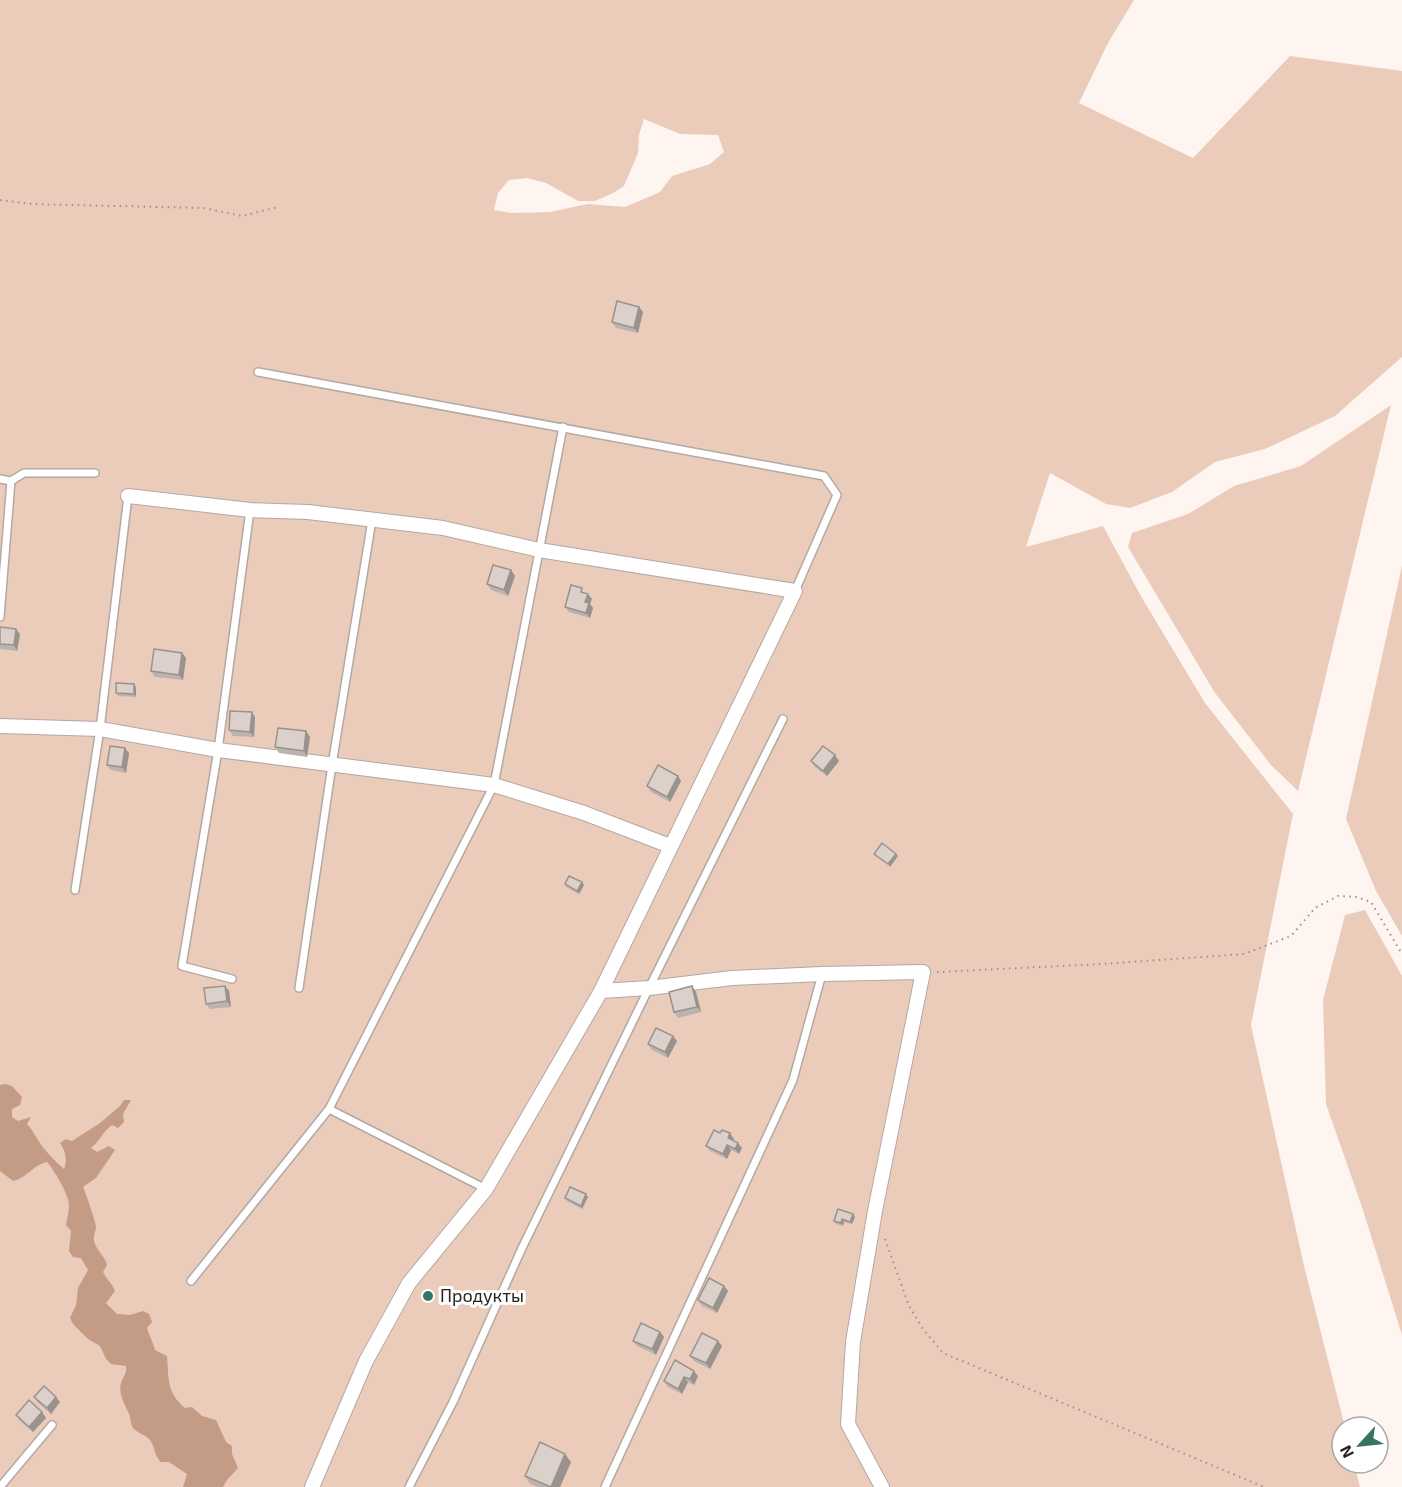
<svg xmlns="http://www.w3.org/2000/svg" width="1402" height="1487" font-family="'Exo 2',sans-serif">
<rect width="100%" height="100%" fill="#fff5f0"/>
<!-- green -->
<g fill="#ebccbb" fill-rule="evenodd">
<path d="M0 0H1134L1108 43 1079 103 1193 158 1290 56 1402 71V357L1335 416 1265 449 1215 462 1172 492 1130 508 1106 504 1050 473 1026 547 1103 526 1142 598 1205 703 1293 814 1251 1025 1304 1266 1345 1427H1342V1463H1354L1360 1487H0ZM644 119 680 134 718 135 724 152 710 164 672 176 660 192 625 207 588 204 550 212 511 213 494 210 498 193 509 180 527 178 546 183 578 201H595L613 193 624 186 638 153 639 135Z"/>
<polygon points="1391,405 1298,791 1271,765 1215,693 1128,547 1132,533 1188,514 1234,486 1301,466"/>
<polygon points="1402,566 1402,936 1376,891 1346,819"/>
<polygon points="1365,910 1402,976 1402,1335 1362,1207 1326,1104 1323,1000 1345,915"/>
</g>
<!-- water -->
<path fill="#c49b85" d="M5 1084 12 1086 22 1097 20 1105 12 1109V1117L18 1121 31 1117 27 1124C32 1129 34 1134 38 1140 43 1149 56 1162 64 1169 68 1160 65 1150 60 1143L66 1139 72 1141 100 1123 120 1106 124 1100H131L123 1114 124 1122 118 1128 112 1125C103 1131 100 1141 91 1148L97 1152 109 1146 115 1150 96 1178 83 1187C85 1190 96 1223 96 1227 96 1231 93 1236 94 1241 96 1250 105 1256 107 1265L103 1272C107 1280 112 1283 115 1291L106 1303 117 1314 130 1315 143 1311 149 1314 152 1322 147 1328C149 1336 153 1341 155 1350L167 1356C169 1378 166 1392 185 1408L192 1407 202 1416 216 1420 226 1442 232 1446V1454L238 1468 227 1480 223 1487H183L187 1474 169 1462H161C153 1455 156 1445 148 1438 144 1434 137 1433 133 1428 130 1423 131 1419 129 1414 125 1405 118 1394 121 1383 123 1376 127 1374 126 1366L111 1364 106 1359 100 1346 88 1339 73 1324 70 1318 76 1305 78 1288 88 1270 81 1258 73 1257 69 1251 71 1231 66 1225C67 1219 69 1212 69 1205 69 1195 54 1170 47 1162 33 1165 27 1178 13 1181L0 1171V1085Z"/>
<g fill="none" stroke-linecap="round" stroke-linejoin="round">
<!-- lane casing -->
<g stroke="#b3a8a3" stroke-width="10">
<g id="lane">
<polyline points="258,372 824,476 837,495 795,591"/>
<polyline points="0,479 11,481 24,473 95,473"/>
<polyline points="0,617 11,481"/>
<polyline points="75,890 100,729 128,496"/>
<polyline points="232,979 182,966 218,750 250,510"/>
<polyline points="299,988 332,765 372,520"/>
<polyline points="329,1109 486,1189"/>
<polyline points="191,1281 329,1109 494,785 563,427"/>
<polyline points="0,1487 52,1425"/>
<polyline points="409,1487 453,1402 522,1248 649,988 783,719"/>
<polyline points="605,1487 793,1080 822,974"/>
</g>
</g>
<!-- street casing -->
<g stroke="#b3a8a3" stroke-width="16">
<g id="street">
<polyline points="128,496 250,510 308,512 443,528 539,550 795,591 601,991 486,1189 409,1283 366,1361 312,1487"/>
<polyline points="0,726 100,729 218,750 494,785 584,813 670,846"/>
<polyline points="601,991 649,988 732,978 822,974 923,972 875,1211 853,1342 848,1424 882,1487"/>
</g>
</g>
<!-- path -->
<g stroke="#99928e" stroke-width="2" stroke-dasharray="1.5 4.5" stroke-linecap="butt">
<polyline points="0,200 31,204 204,208 242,216 278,207"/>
<polyline points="937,972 1102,964 1244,954 1291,936 1315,908 1338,896 1357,897 1371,902 1402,954"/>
<polyline points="885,1239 909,1306 923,1329 943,1353 1264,1487"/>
</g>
<!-- lane -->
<use href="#lane" stroke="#fff" stroke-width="7"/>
<!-- street -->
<use href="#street" stroke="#fff" stroke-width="14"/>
</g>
<!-- wall -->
<g fill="#bcb3ae">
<polygon points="639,307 643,312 638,333 616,328 612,322"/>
<polygon points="511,570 515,576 508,596 491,590 487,584"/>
<polygon points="585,593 592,599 590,604 593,608 590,618 569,612 565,607"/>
<polygon points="0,627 20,634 17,651 0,649"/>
<polygon points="182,653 186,658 183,680 155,677 151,671"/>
<polygon points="136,687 136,697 118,696 116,693"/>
<polygon points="255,717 254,737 233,736 229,730"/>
<polygon points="310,737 307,757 279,753 275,747"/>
<polygon points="129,753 126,773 111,770 107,765"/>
<polygon points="811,761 839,761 827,776 815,767"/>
<polygon points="678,776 681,781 670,802 651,792 647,786"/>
<polygon points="582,882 584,885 579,894 566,887 565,884"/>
<polygon points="225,986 229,991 231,1007 210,1009 206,1004"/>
<polygon points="692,986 696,992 701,1012 678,1018 674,1012"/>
<polygon points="673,1036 677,1041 668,1058 652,1050 648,1044"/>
<polygon points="734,1139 733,1140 742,1148 739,1154 731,1150 727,1159 710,1151 706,1146"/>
<polygon points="588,1197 582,1209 567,1201 565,1198"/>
<polygon points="855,1217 852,1224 844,1222 843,1226 836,1224 834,1221"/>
<polygon points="724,1286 728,1291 717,1313 702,1306 698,1300"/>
<polygon points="660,1332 664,1337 656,1355 637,1346 633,1341"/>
<polygon points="722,1346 710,1369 694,1361 690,1356"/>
<polygon points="675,1360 698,1376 694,1385 688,1382 682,1394 668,1387 664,1381"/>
<polygon points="34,1397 56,1397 60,1402 51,1414 38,1403"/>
<polygon points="16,1415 46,1418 33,1432 20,1421"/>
<polygon points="571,1462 560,1487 537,1487 530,1484 525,1476"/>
</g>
<!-- shaded-wall -->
<g fill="#99928d">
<polygon points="639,307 643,312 638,333 634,328"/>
<polygon points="511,570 515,576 508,596 504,590"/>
<polygon points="588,594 592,599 590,604 593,608 590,618 586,613 585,602"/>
<polygon points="16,629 20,634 17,651 14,645"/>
<polygon points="182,653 186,658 183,680 179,675"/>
<polygon points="134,684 136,687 136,697 134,694"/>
<polygon points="252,712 255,717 254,737 250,732"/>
<polygon points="306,731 310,737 307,757 304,751"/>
<polygon points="125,748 129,753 126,773 122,767"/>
<polygon points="835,755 839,761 827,776 823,771"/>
<polygon points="678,776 681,781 670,802 667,797"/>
<polygon points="896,854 898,856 890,867 888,864"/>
<polygon points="582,882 584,885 579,894 577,891"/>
<polygon points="225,986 229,991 231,1007 227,1001"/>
<polygon points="692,986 696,992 701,1012 697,1007"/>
<polygon points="673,1036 677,1041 668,1058 665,1052"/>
<polygon points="730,1133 734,1139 732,1143 728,1138"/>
<polygon points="738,1143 742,1148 739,1154 735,1149"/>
<polygon points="727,1145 731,1150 727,1159 723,1154"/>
<polygon points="586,1194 588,1197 582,1209 581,1206"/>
<polygon points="853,1214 855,1217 852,1224 850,1222"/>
<polygon points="842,1219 844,1222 843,1226 841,1223"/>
<polygon points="724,1286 728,1291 717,1313 713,1308"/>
<polygon points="660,1332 664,1337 656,1355 652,1349"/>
<polygon points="718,1341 722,1346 710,1369 706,1363"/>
<polygon points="694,1371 698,1376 694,1385 690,1379"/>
<polygon points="684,1377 688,1382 682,1394 678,1389"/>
<polygon points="56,1397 60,1402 51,1414 47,1408"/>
<polygon points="42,1412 46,1418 33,1432 29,1427"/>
<polygon points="565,1454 571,1462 560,1487 551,1487"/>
</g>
<!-- building -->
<g fill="#dbd0ca" stroke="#99928d" stroke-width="1.5">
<polygon points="617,301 639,307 634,328 612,322"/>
<polygon points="493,565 511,570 504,590 487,584"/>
<polygon points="571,585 582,588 581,592 588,594 585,602 589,603 586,613 565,607"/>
<polygon points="0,627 16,629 14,645 0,644"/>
<polygon points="154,649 182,653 179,675 151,671"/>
<polygon points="116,683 134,684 134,694 116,693"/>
<polygon points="230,711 252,712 250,732 229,730"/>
<polygon points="278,728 306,731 304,751 275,747"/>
<polygon points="110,746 125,748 122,767 107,765"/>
<polygon points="823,746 835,755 823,771 811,761"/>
<polygon points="658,765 678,776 667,797 647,786"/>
<polygon points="882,843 896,854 888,864 874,854"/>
<polygon points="569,876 582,882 577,891 565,884"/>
<polygon points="225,986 227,1001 206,1004 204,988"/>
<polygon points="692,986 697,1007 674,1012 669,992"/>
<polygon points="656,1028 673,1036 665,1052 648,1044"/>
<polygon points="714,1130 720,1133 722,1130 730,1133 728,1138 738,1143 735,1149 727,1145 723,1154 706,1146"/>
<polygon points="570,1187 586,1194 581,1206 565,1198"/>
<polygon points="838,1209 853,1214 850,1222 842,1219 841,1223 834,1221"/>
<polygon points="709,1278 724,1286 713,1308 698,1300"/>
<polygon points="641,1323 660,1332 652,1349 633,1341"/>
<polygon points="702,1333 718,1341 706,1363 690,1356"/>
<polygon points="675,1360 694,1371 690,1379 684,1377 678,1389 664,1381"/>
<polygon points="44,1386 56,1397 47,1408 34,1397"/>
<polygon points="29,1400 42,1412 29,1427 16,1415"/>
<polygon points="540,1442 565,1454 551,1487 525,1476"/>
</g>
<!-- markers -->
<circle fill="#347462" stroke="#fff" stroke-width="2" cx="428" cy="1296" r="6"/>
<g text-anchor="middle" stroke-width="6" stroke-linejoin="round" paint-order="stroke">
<!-- poi labels -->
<g font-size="18" fill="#262220" stroke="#fff" text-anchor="start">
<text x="440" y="1302">Продукты</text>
</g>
</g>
<!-- north arrow -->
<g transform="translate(1360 1445) rotate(243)"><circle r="28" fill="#ffffff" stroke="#a8a7a6" stroke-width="1.5"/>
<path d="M0-4.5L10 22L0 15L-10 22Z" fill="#347462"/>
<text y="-9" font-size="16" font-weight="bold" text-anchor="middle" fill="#262220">N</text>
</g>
</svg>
